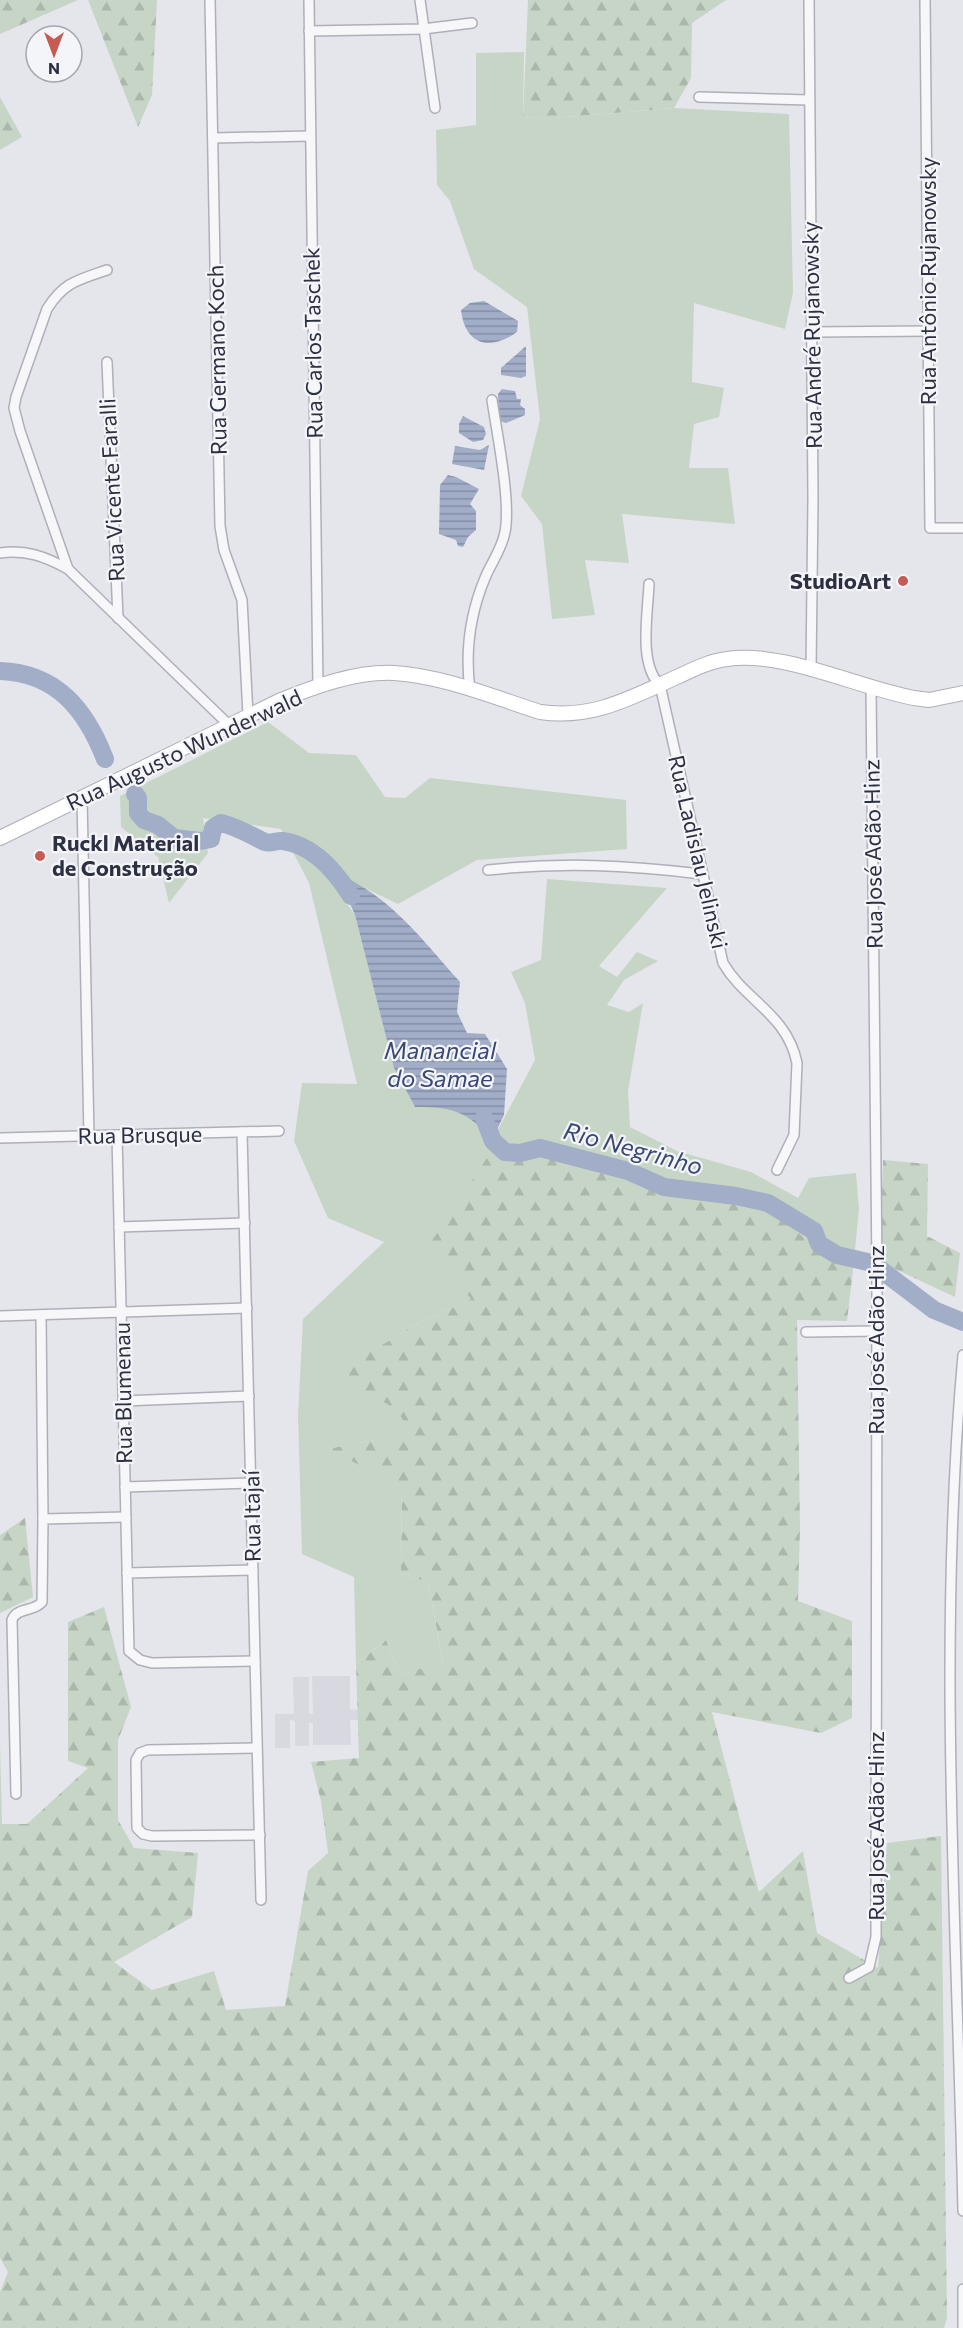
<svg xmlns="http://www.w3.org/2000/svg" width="963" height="2328" font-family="Commissioner,sans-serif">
<defs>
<pattern id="forest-firs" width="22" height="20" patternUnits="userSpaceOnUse" patternTransform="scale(1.5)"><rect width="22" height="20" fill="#c7d5c6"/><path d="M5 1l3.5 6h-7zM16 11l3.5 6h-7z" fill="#abb7ab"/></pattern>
<pattern id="water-rules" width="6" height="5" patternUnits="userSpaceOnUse" patternTransform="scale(1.5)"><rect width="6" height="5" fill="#a2adc8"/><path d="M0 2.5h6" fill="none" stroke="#848da4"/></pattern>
</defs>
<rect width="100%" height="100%" fill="#e5e6eb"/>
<!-- built -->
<polygon fill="#d7d8e0" points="312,1676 350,1676 350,1709 358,1710 358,1720 350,1720 351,1745 313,1745 313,1723 309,1723 309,1746 295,1746 295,1721 290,1720 290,1748 275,1748 275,1714 294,1714 293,1677 309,1677 309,1714 313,1714"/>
<!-- grass -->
<g fill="#c7d5c6">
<polygon points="524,52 523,117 543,119 674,108 789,114 793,293 785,329 694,303 692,382 724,388 719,417 694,424 689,468 728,468 735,524 622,514 629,563 585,560 595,615 552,619 542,524 521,496 540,419 527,307 474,269 450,201 437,185 436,130 476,125 476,53"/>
<polygon points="268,722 309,753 356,755 385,797 405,798 430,778 626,800 627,849 477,860 398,904 321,867 355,915 394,1068 415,1107 448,1107 474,1120 493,1139 535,1060 525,1003 511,972 541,960 547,879 667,888 599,966 617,977 637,952 658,961 624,980 607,1005 629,1012 643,1003 628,1091 630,1127 677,1151 751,1172 798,1198 809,1178 856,1173 859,1209 853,1270 804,1238 755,1192 674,1182 565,1147 471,1299 415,1325 335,1374 397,1409 412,1433 329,1449 402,1486 401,1573 428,1582 443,1663 400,1675 386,1640 356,1664 354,1577 302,1554 298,1416 303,1319 384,1242 328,1218 294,1141 302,1083 357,1084 309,883 281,829 203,818 208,853 169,903 158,857 121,827 120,796"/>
</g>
<!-- forest -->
<g fill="url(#forest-firs)">
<polygon points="0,0 78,0 0,34"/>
<polygon points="88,0 157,0 152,95 138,127"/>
<polygon points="528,0 726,0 692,23 691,78 674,108 543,119 523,117"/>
<polygon points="0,97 22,137 0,150"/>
<polygon points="565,1147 674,1182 755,1192 804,1238 853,1270 847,1321 797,1320 800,1528 798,1601 852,1621 852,1718 821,1733 712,1712 759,1892 803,1851 817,1933 878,1968 887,1843 941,1836 947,2318 944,2328 0,2328 0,2292 8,2272 0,2258 0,1742 2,1824 27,1824 88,1768 68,1761 68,1622 104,1607 131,1707 118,1740 118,1820 134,1848 198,1853 192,1917 114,1962 152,1990 214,1971 226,2010 285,2006 308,1871 328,1853 321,1801 311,1762 359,1758 356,1664 386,1640 400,1675 443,1662 428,1582 401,1573 402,1487 328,1449 411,1433 396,1409 334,1374 415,1325 471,1299 429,1245 487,1158"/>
<polygon points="883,1160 928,1164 927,1236 960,1253 955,1297 880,1262"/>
<polygon points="25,1518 33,1597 0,1613 0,1535"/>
</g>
<!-- water -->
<g fill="url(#water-rules)">
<path d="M484 301 518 321 517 332C490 352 465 345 461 310L470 303Z"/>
<polygon points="526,346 526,376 521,378 501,375 501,368"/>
<polygon points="502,389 515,391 517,399 521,399 520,405 525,409 525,415 506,423 499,421 498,394"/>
<polygon points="463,416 484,427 486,434 483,440 473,442 459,433 459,424"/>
<polygon points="489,445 484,470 452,464 455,446 480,450"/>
<polygon points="448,475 456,477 479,489 470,504 476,511 476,530 468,537 463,547 458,546 456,540 439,534 440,485"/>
<path d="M337 874C390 895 423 941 460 982L457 1012 467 1033 485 1034 507 1069 504 1115 492 1140C467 1111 453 1107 415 1107L394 1068 355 915Z"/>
</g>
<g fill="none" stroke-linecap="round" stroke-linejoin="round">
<!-- river -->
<g stroke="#a2adc8" stroke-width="18">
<path d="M0 671C57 673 86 710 105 759"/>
<path d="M135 794 138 798V813L144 820 158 825 174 838 200 841 211 839 213 828 221 823C238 827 250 835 265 842 271 844 277 840 283 841 313 845 336 872 351 896"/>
<polyline points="484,1118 493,1141 505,1152 520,1153 540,1148 628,1171 664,1187 736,1196 768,1203 814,1231 819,1244 837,1255 872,1263 934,1310 963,1322"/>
</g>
<!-- street casing -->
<g stroke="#aeafb9" stroke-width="12">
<g id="street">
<polyline points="210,0 220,526 224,550 242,600 248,715"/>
<polyline points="309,0 318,687"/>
<polyline points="420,0 435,108"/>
<polyline points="809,0 813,498 811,671"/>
<polyline points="925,0 930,528 963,528"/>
<polyline points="309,31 423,29 472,23"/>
<polyline points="699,97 809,100"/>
<polyline points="213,138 310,136"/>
<polyline points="813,332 929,331"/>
<polyline points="107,362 118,618"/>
<path d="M0 553C26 549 46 557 68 569L229 725"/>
<path d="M68 569 20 431 14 408 16 397 47 309C64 282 78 280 107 270"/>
<path d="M649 584C648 613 638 664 660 685L723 963C745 1001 787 1014 797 1063L794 1135 777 1170"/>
<path d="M470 690C465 652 470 614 485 578 491 563 502 549 505 532 511 501 497 434 492 400"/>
<polyline points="82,798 89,1136"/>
<path d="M488 870C562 862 627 865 701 874"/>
<polyline points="242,1132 261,1900"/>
<polyline points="117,1135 129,1651 140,1660 152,1663 255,1661"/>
<polyline points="0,1138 279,1131"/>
<polyline points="119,1227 245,1223"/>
<polyline points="41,1315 43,1519"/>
<polyline points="0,1316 247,1308"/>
<polyline points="806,1332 876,1331"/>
<path d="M963 1355C937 1640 957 1926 963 2211"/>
<polyline points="123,1401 249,1396"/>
<polyline points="125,1487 251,1483"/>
<polyline points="127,1573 253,1570"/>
<polyline points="257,1748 148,1750 140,1753 136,1760 137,1828 143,1834 152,1836 260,1835"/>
<path d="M16 1794 12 1620C17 1607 34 1612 42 1602L43 1519 126 1517"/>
<polyline points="849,1978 869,1967 876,1937 877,1271 871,688"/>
<polyline points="963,2328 963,2289"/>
</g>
</g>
<!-- secondary casing -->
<g stroke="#aeafb9" stroke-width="16">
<path id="secondary" d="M0 838 279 701C313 687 356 671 394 673 443 676 493 697 540 712 593 720 632 697 679 676 694 669 710 661 727 659 781 650 859 688 914 698L929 700 963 693"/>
</g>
<!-- street -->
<use href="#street" stroke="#f7f7fa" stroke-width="9"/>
<!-- secondary -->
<use href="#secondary" stroke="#fff" stroke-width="14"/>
</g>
<!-- markers -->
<g fill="#c65b54" stroke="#f4f5f9" stroke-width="2">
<circle cx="903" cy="581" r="6"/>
<circle cx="40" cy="856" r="6"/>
</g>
<g text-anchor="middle" stroke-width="4.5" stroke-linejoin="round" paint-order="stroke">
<!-- street labels -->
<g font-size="22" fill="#2d3043" stroke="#f4f5f9">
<text transform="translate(928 281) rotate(-90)" y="8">Rua Antônio Rujanowsky</text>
<text transform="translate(812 335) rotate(-91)" y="8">Rua André Rujanowsky</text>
<text transform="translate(313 343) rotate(-91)" y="8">Rua Carlos Taschek</text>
<text transform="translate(217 360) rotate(-91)" y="8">Rua Germano Koch</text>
<text transform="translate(112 490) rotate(-93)" y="8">Rua Vicente Faralli</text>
<text transform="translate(184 750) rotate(-25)" y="8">Rua Augusto Wunderwald</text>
<text transform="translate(698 852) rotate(77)" y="8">Rua Ladislau Jelinski</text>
<text transform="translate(873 854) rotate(-91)" y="8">Rua José Adão Hinz</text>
<text transform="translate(140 1135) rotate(-1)" y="8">Rua Brusque</text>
<text transform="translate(876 1340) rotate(-90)" y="8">Rua José Adão Hinz</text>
<text transform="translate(123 1393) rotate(-91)" y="8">Rua Blumenau</text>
<text transform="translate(252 1516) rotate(-91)" y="8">Rua Itajaí</text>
<text transform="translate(876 1826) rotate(-90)" y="8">Rua José Adão Hinz</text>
</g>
<!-- poi labels -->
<g font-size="22" font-weight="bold" fill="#2d3043" stroke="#f4f5f9" text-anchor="end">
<text x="891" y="589">StudioArt</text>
<text x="52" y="851" text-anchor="start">Ruckl Material<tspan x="52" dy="25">de Construção</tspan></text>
</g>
<!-- water labels -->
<g font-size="24" font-style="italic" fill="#394774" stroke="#f4f5f9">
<text x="440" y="1059">Manancial<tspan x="440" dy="28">do Samae</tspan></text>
<text transform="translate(633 1149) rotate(15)" y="8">Rio Negrinho</text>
</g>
</g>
<!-- north arrow -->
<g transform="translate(54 54) rotate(180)"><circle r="28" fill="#f4f5f9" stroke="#a4a6b0" stroke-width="1.5"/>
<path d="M0-4.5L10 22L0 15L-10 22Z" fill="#c65b54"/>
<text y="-9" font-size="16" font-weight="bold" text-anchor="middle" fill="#2d3043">N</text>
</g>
</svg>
